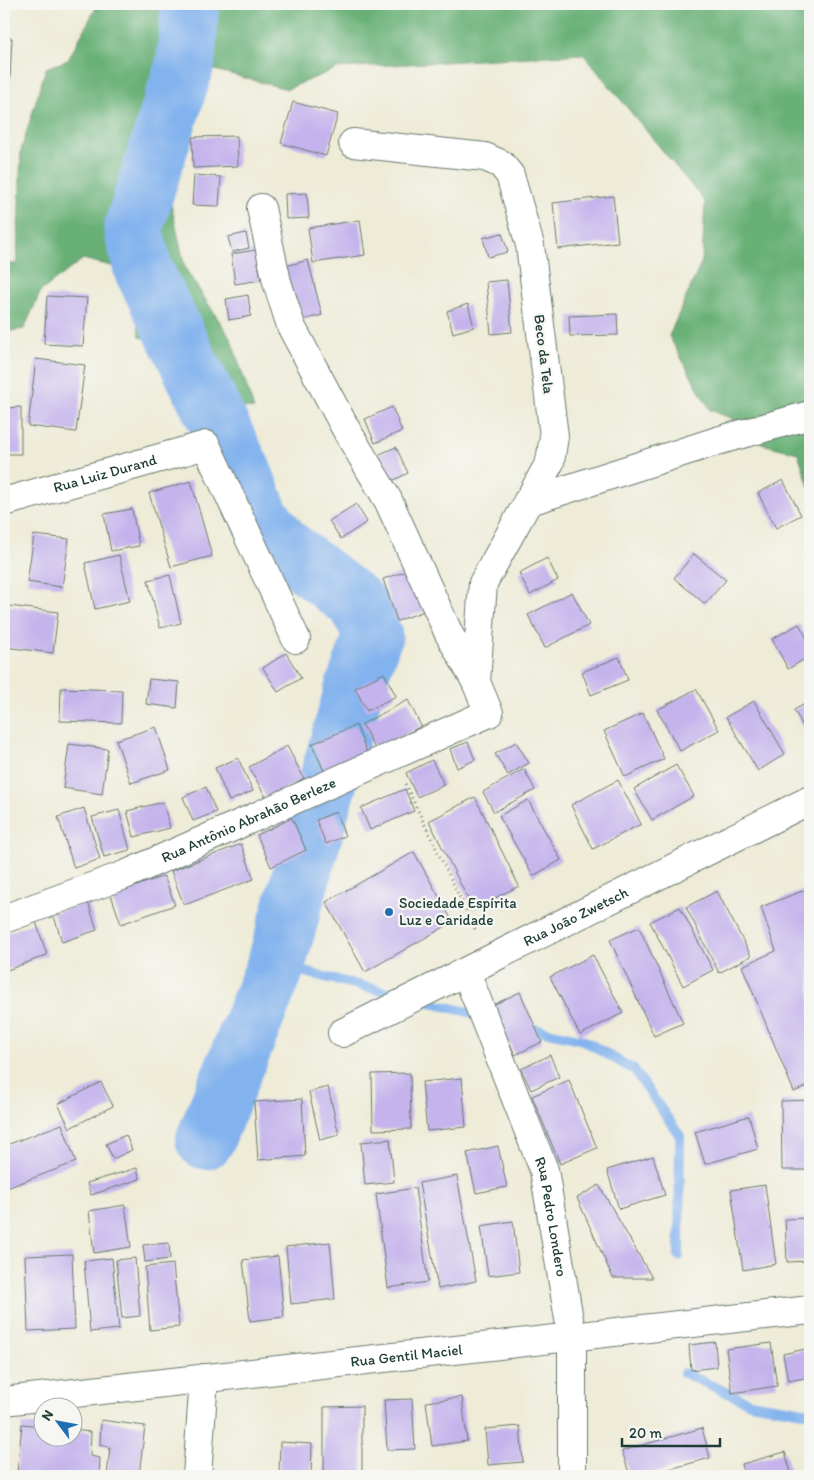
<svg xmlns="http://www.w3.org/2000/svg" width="814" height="1480" font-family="Itim,sans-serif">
<rect width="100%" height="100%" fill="#f6f6f2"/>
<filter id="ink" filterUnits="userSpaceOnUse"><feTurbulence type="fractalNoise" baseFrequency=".02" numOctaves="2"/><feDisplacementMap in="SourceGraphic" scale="10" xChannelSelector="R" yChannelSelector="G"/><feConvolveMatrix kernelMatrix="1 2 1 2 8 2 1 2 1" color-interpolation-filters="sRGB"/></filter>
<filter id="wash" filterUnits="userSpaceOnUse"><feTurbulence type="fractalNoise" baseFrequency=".0096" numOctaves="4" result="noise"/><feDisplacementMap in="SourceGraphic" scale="20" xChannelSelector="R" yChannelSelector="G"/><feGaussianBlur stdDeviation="1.12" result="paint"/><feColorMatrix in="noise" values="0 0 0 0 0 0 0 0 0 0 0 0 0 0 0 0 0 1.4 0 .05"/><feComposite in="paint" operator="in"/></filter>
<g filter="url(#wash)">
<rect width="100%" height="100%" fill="#eeebd7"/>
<!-- forest -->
<polygon fill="#68b076" stroke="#447655" points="98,4 810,4 810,490 798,453 762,444 747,424 710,410 669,336 702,261 705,202 583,54 338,68 287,89 192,64 166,181 185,268 231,339 254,409 228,405 178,346 140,337 128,270 83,259 41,291 24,329 4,332 4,263 17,264 21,150 46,68 68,60"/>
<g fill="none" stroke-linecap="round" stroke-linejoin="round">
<!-- stream -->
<g stroke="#83b3ee" stroke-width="10">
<polyline points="276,965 402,996"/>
<polyline points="419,1000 480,1015"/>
<polyline points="523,1026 583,1040 634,1070 680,1136 679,1256"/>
<polyline points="684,1373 750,1403 810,1413"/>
</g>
<!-- river -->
<polyline stroke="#83b3ee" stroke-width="59" points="190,4 186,61 133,229 143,269 242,471 260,516 282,545 358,604 373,636 355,686 276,965 205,1140"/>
</g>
<g id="blocks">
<!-- building -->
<g fill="#c4b3ec">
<polygon points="4,38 12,38 8,116 4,116"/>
<polygon points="293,102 338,114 326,156 281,143"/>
<polygon points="237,136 238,166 193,168 192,137"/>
<polygon points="194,175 221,177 219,206 192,205"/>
<polygon points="307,193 309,218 286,219 285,194"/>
<polygon points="613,196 618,242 558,249 553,203"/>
<polygon points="360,220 365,255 313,263 308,228"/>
<polygon points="246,233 249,248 232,252 228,237"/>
<polygon points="502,233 508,252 488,257 483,238"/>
<polygon points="256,250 261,280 235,284 231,254"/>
<polygon points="308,260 322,315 295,322 282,267"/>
<polygon points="507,280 512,332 491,334 486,282"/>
<polygon points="248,295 251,316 229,320 226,299"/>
<polygon points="47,296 87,298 83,346 44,344"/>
<polygon points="468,304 474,327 453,333 447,311"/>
<polygon points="617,314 618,335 570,336 569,316"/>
<polygon points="36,359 85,365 76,432 28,426"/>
<polygon points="21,407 21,454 4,454 4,408"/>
<polygon points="392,407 402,431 375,443 365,419"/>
<polygon points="396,447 408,473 386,484 373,457"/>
<polygon points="783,480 801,515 776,528 758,493"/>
<polygon points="191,481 212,556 171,567 149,493"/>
<polygon points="356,504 367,522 341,539 329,521"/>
<polygon points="132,509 139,546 111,551 104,514"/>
<polygon points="34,535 69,539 62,587 27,582"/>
<polygon points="694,554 726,580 705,604 674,578"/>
<polygon points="119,555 130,601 95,609 85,563"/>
<polygon points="547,558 558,580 530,595 519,573"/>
<polygon points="413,569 427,610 397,621 383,579"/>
<polygon points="170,575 181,623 160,628 148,580"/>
<polygon points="572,592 589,625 545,648 528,615"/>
<polygon points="9,606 58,612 53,653 4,647"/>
<polygon points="799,624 810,644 810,656 788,669 772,639"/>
<polygon points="286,653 301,678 278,692 263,668"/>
<polygon points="619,657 628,680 591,695 582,672"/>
<polygon points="384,673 396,696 367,711 355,688"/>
<polygon points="149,679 179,682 177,708 146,704"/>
<polygon points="61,688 122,690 121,723 60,721"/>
<polygon points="696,689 719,730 680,751 657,710"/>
<polygon points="408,700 421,726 376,751 362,724"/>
<polygon points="754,701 785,754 758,771 726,717"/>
<polygon points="810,701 810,739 794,710"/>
<polygon points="643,713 664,759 625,777 604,731"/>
<polygon points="356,725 368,755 325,773 312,744"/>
<polygon points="156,727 170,770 131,783 116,740"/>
<polygon points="468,742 475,760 457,768 450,749"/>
<polygon points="516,742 529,763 508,775 495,754"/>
<polygon points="69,744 108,749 102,794 63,788"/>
<polygon points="287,746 304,778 267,799 249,767"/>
<polygon points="238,758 253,791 229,801 215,768"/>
<polygon points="432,760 444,785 417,797 406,773"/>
<polygon points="676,765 694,796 652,820 634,789"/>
<polygon points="524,769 535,790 494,812 483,792"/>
<polygon points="618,780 641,824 593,849 571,805"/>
<polygon points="206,787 216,812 193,821 183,797"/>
<polygon points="405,789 414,811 370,830 361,808"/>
<polygon points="475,797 519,886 473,909 429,821"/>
<polygon points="528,800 561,860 533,876 499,816"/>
<polygon points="163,802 170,828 134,837 127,811"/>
<polygon points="84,808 100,859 74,868 58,817"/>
<polygon points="119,810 130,850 104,857 92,817"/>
<polygon points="336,812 345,836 326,844 316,820"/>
<polygon points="292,818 306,850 271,867 257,835"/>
<polygon points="241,844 254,879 184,905 171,871"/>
<polygon points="414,852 453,922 365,972 326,902"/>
<polygon points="164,876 175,905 121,924 111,895"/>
<polygon points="810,888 810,1085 794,1092 742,966 776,951 761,907"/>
<polygon points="717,891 751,956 719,973 686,907"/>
<polygon points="88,902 97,930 62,942 53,913"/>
<polygon points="680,907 713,970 683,986 650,922"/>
<polygon points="36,922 47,955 5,971 4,934"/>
<polygon points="639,927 683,1023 654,1036 610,940"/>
<polygon points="593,955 623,1013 580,1035 550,977"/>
<polygon points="520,992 542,1042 515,1055 493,1005"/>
<polygon points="550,1055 559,1077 531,1090 521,1069"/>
<polygon points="410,1073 411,1129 373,1130 372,1074"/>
<polygon points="462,1078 466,1127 427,1131 422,1082"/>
<polygon points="569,1080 597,1148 560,1164 532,1096"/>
<polygon points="101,1082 113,1106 70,1128 58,1104"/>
<polygon points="328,1087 339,1135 320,1140 309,1092"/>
<polygon points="302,1099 305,1156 258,1160 254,1102"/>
<polygon points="810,1100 810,1170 782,1170 781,1101"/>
<polygon points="749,1116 758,1149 705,1164 695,1132"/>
<polygon points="62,1124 76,1162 4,1189 4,1146"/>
<polygon points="126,1135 132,1150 113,1159 106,1144"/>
<polygon points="390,1139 394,1182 365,1185 361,1142"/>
<polygon points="498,1146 507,1187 476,1193 467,1153"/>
<polygon points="653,1156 665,1195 619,1209 607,1170"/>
<polygon points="137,1168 140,1179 91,1195 87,1183"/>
<polygon points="457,1176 476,1281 438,1289 419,1183"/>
<polygon points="599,1185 652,1278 613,1278 577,1198"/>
<polygon points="765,1185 776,1264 743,1270 731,1190"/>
<polygon points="415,1188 428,1282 388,1288 376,1194"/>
<polygon points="125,1205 131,1247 94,1253 89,1211"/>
<polygon points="810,1218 810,1261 787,1262 785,1219"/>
<polygon points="513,1221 519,1272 488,1276 481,1226"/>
<polygon points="330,1242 335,1299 291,1304 286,1247"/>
<polygon points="169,1243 170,1259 145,1262 143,1245"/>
<polygon points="72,1254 75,1329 28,1331 25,1256"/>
<polygon points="278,1256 284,1317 250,1321 243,1260"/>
<polygon points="112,1258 119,1329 90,1332 84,1261"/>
<polygon points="135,1258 140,1316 122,1318 116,1260"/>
<polygon points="173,1264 179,1327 150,1330 145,1267"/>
<polygon points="715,1342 717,1367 691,1370 689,1345"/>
<polygon points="771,1343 777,1386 732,1393 726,1349"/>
<polygon points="810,1348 810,1377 788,1381 783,1354"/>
<polygon points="462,1397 467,1441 432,1446 426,1402"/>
<polygon points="412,1399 415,1449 387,1450 384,1400"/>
<polygon points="362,1406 362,1476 324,1476 324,1407"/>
<polygon points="101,1420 145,1426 139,1476 107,1476 110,1447 100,1445"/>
<polygon points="22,1424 42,1426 42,1438 72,1438 72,1430 91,1432 90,1456 100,1458 99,1476 50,1476 17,1473"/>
<polygon points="520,1426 523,1462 488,1465 485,1429"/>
<polygon points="702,1428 710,1458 644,1476 630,1476 622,1451"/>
<polygon points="280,1442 312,1444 311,1476 279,1476"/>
<polygon points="785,1452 792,1476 745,1476 742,1464"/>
</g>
</g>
</g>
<g filter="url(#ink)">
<use href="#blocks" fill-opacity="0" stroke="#677a6d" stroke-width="1"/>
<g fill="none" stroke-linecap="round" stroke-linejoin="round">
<!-- minor casing -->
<g stroke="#677a6d" stroke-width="30">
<g id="minor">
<polyline points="261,208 277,282 291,326 347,431 388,500 449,634 476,682"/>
<path id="s1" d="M4 502 206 445 296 639"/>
<polyline points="527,502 717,441 810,415"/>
<path id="s2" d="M4 919 127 874 489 713 476 682 483 583 550 462 554 436 530 245 510 175 501 164 485 157 353 143"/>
<path id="s3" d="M466 972 544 1170 572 1337V1476"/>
<path id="s4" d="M342 1033 810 800"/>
<path id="s5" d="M4 1401 810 1310"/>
<polyline points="197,1476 204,1378"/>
</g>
</g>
<!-- path -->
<polyline stroke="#677a6d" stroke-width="3" stroke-dasharray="1 4" stroke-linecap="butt" points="405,784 476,931"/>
<!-- minor -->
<use href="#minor" stroke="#fff" stroke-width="28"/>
</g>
</g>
<!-- markers -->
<circle fill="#1f6fb2" stroke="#f6f6f2" stroke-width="2" cx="389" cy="912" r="5"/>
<g text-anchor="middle" stroke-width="4.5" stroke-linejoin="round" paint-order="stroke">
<!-- street labels -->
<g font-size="15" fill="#1f3d34" stroke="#f6f6f2">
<text transform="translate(544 354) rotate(83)" y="5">Beco da Tela</text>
<text dy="5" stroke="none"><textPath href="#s1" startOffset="105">Rua Luiz Durand</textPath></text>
<text dy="5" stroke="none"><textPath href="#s2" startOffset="264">Rua Antônio Abrahão Berleze</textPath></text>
<text dy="5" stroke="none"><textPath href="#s4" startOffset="261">Rua João Zwetsch</textPath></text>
<text dy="5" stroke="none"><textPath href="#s3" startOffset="260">Rua Pedro Londero</textPath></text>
<text dy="5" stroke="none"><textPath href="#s5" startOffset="405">Rua Gentil Maciel</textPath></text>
</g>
<!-- poi labels -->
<g font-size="15" fill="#1f3d34" stroke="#f6f6f2" text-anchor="start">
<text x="399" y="908">Sociedade Espírita<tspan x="399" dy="17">Luz e Caridade</tspan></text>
</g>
</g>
<!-- margin -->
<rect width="814" height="1480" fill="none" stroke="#f6f6f2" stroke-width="20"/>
<!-- north arrow -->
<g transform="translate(58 1422) rotate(302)"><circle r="24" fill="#f6f6f2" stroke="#a0aca6"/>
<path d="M0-4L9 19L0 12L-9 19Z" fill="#1f6fb2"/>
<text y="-8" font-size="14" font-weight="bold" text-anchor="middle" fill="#1f3d34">N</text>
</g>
<!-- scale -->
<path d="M622 1438v8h98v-8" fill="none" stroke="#1f3d34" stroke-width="2.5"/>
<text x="629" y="1438" font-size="15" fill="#1f3d34" stroke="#f6f6f2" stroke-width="4" paint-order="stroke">20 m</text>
</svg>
